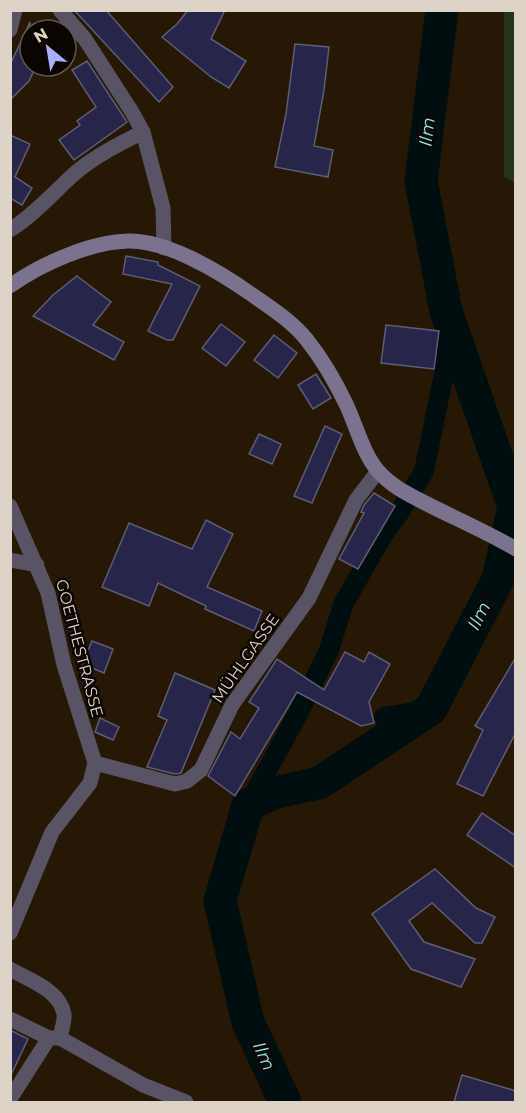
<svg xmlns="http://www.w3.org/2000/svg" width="526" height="1113" font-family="Montserrat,sans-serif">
<rect width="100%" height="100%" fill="#261804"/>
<!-- green -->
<polygon fill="#27341c" points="504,11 515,11 515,183 504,177"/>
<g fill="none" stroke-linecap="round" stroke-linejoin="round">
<!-- canal -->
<g stroke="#000e0f" stroke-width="20">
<polyline points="384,717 431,709"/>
<polyline points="248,805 298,714 329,650 343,605 382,536 399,513 424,471 444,374 446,311"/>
</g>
<!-- river -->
<polyline stroke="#000e0f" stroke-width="33" points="285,1102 248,1022 220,901 248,805 273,793 319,783 431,709 498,579 514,507 446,311 421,181 442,10"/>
</g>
<!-- building -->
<g fill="#28254a" stroke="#5d5d76" stroke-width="1.5">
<polygon points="74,10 106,10 173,87 159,102"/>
<polygon points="188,10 225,10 211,39 246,61 229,88 211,77 162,37 177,24"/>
<polygon points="30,22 30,66 36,66 29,81 10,100 10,65"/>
<polygon points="295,44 329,47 324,90 314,146 333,150 328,177 275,167 286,114"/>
<polygon points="87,61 127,122 74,160 59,140 80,125 77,121 96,107 72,70"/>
<polygon points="10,135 30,144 15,177 32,188 22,205 10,198"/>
<polygon points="126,256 158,262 158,265 200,286 173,340 167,340 148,331 172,284 123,274"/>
<polygon points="77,276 111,302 93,325 124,342 114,360 33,316 53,295"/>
<polygon points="221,324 245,342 226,366 202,348"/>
<polygon points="386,325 439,331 434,369 381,363"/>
<polygon points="274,335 297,353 278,378 254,360"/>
<polygon points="316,374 331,398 313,409 298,385"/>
<polygon points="325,426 342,434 312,503 294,496"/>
<polygon points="259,434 281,444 272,464 249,454"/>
<polygon points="374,493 395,506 358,569 339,559 364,513 361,512 364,505"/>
<polygon points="206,520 233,534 207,587 262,611 254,631 205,609 206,606 158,583 149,606 102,587 129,523 192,549"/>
<polygon points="92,641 113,649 104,673 82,664"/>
<polygon points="345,652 364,662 369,652 390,664 369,702 374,723 361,726 297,692 235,796 208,776 231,732 240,739 259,708 249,702 277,659 324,690"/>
<polygon points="516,657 516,732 483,796 457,784 483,730 475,726"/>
<polygon points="175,673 215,690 181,773 175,774 147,767 167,720 158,716"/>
<polygon points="100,718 119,727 113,740 95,732"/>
<polygon points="482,813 516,836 516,868 467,835"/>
<polygon points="435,869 476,908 495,917 482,943 475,943 432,903 409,921 424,942 475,959 461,987 411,969 372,914"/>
<polygon points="10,1030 28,1039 10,1077"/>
<polygon points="462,1075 516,1091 516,1102 454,1102"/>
</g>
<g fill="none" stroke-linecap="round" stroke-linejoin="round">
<!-- street -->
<g stroke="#585365" stroke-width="15">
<polyline points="60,10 85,39 132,112 143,132 163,208 164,248"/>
<polyline points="10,30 15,10"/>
<path d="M10 230C35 214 53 193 74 174 95 156 119 144 143 132"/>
<polyline points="10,506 48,593 64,665 95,763 90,783 52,832 10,933"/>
<polyline points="10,560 37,565"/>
<polyline points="95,763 175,784 187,781 201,770 232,705 309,598 356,500 378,471"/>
<path d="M10 969C29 980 60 990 64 1014 65 1021 61 1031 60 1038"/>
<polyline points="10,1019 49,1038 60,1038 143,1085 186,1102"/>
<polyline points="10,1099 49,1038"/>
</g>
<!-- secondary -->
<path stroke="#7a728f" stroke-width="15" d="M10 286C41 264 90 242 128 241 167 240 220 272 251 294 271 308 292 321 307 340 323 360 336 383 347 406 357 428 363 453 378 471 393 488 412 496 431 506 459 520 489 533 516 549"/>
</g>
<g text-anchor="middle" stroke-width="5" stroke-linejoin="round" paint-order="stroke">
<!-- street labels -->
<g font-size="16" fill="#ddd3c7" stroke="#0b0501">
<text transform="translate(80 648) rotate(75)" y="6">GOETHESTRASSE</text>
<text transform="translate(245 658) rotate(-55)" y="6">MÜHLGASSE</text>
</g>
<!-- water labels -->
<g font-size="18" font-style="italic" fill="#84ebf1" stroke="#0b0501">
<text transform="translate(427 132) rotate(-83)" y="6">Ilm</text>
<text transform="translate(479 616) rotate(-63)" y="6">Ilm</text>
<text transform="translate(264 1056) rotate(66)" y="6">Ilm</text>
</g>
</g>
<!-- border -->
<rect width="526" height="1113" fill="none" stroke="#ddd3c7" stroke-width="24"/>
<!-- north arrow -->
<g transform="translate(48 48) rotate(330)"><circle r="28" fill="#0b0501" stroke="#5f5750" stroke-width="1.5"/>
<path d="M0-4.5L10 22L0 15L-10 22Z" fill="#a9b0fc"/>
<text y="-9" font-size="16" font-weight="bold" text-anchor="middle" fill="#ddd3c7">N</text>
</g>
</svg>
